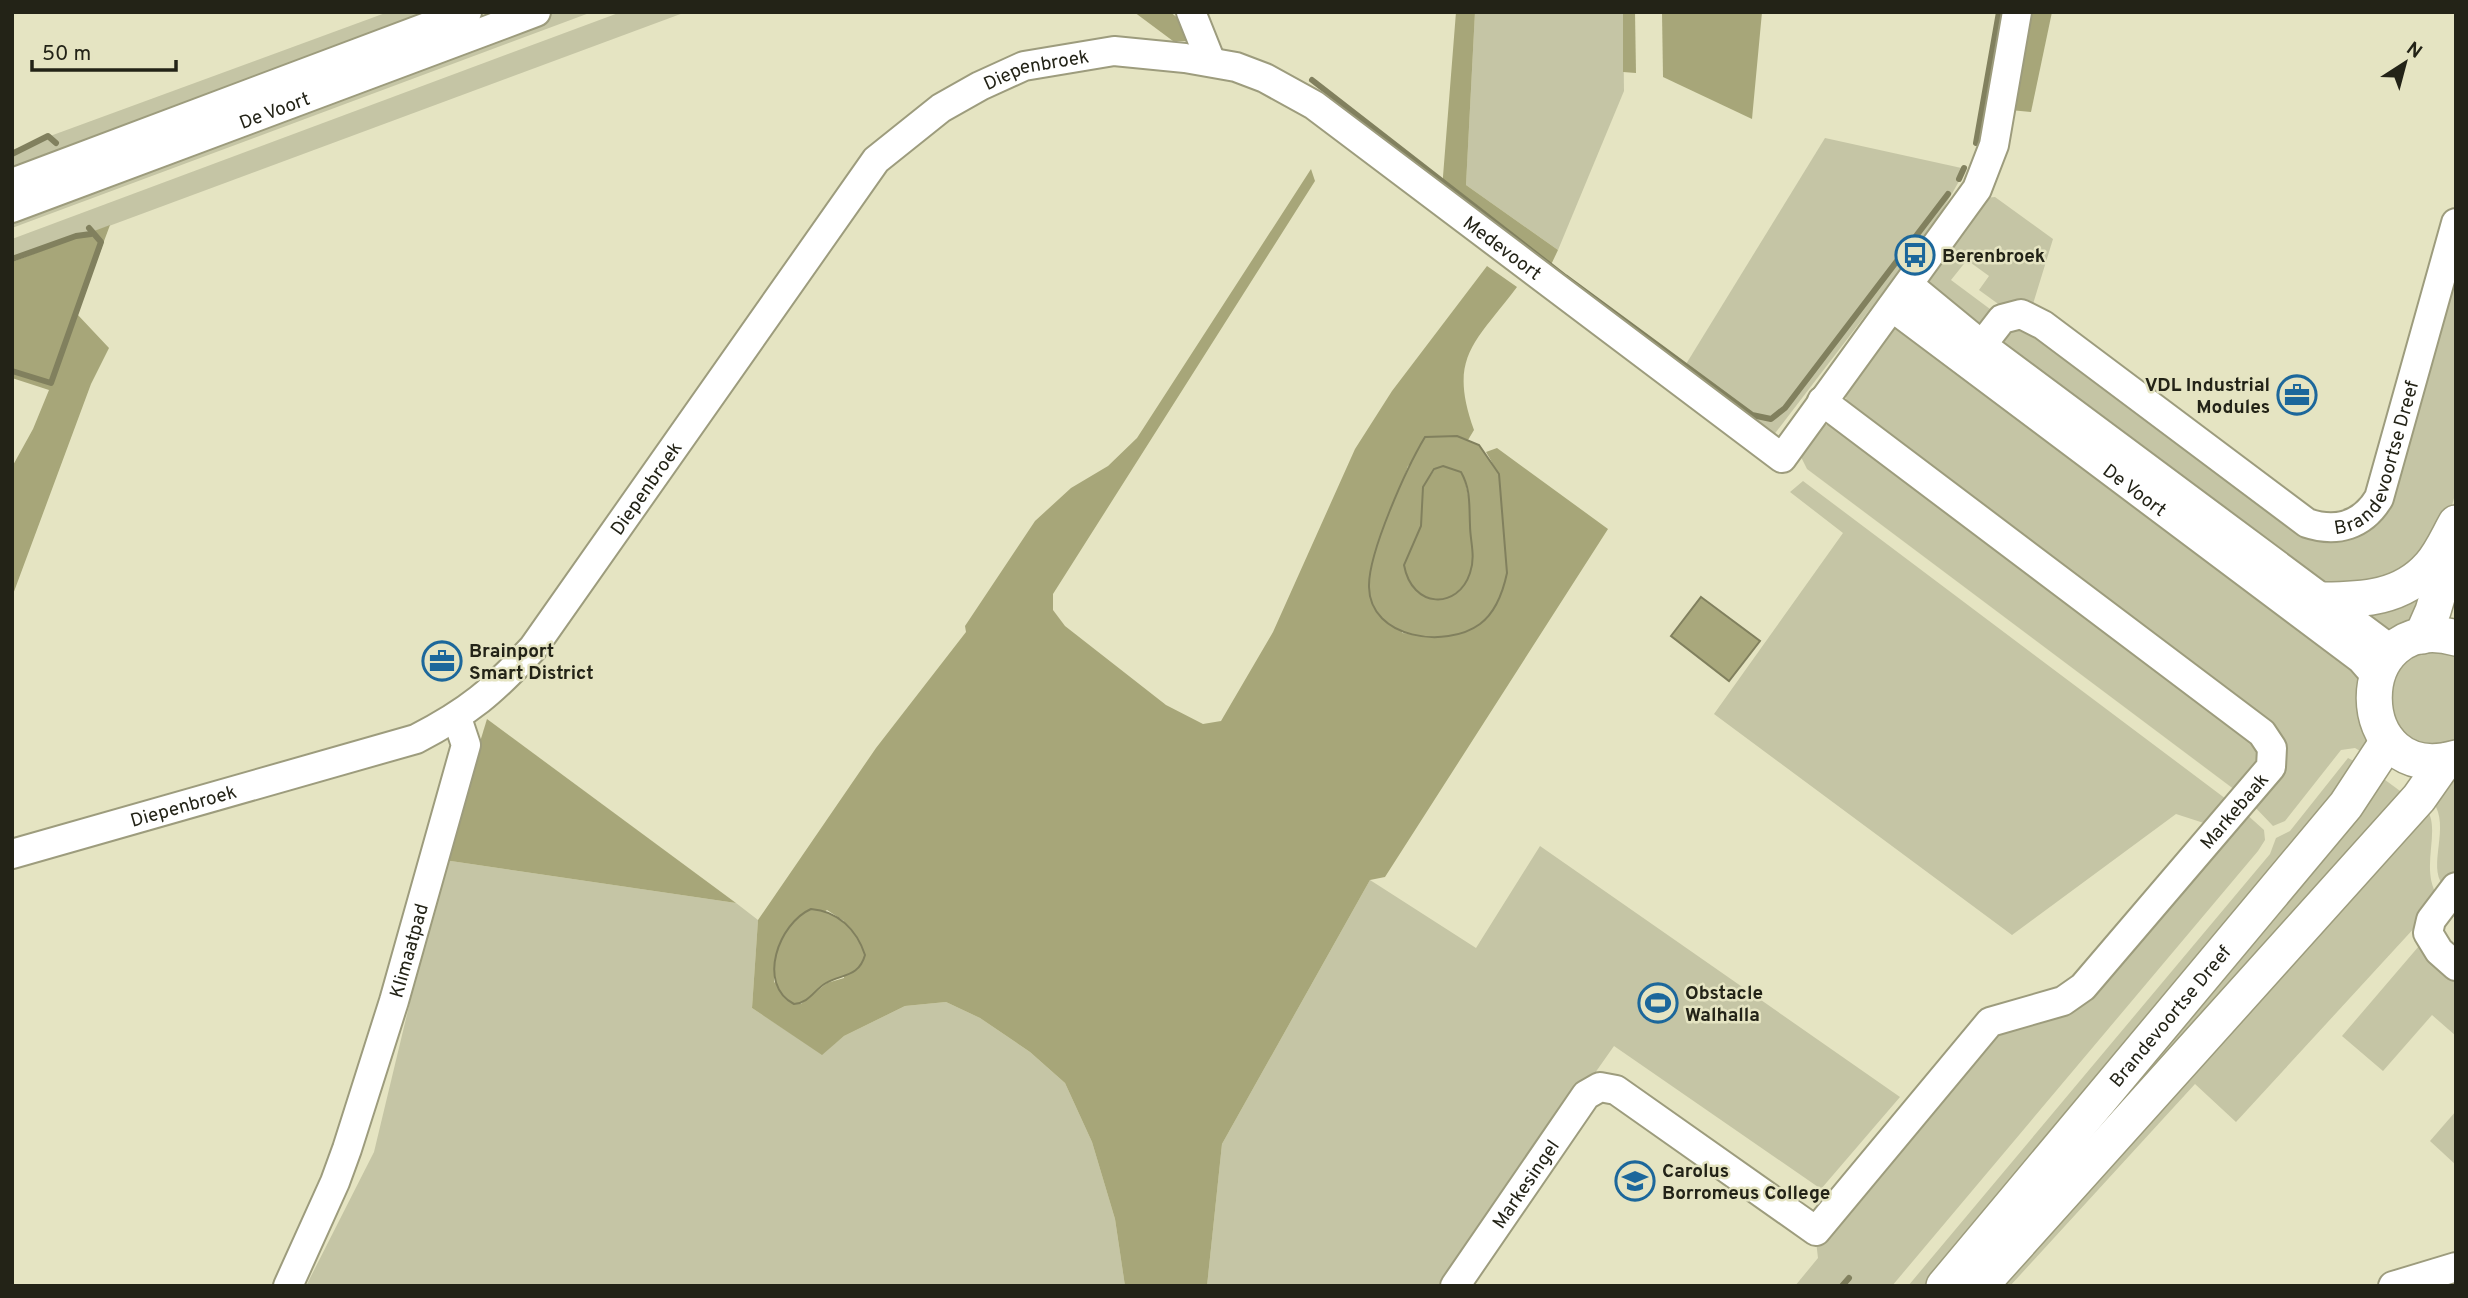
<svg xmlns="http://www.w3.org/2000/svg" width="2468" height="1298" font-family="Overpass,sans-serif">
<rect width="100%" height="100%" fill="#e5e4c2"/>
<!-- green -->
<g fill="#c5c5a5">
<polygon points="388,12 456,12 12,177 12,150"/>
<polygon points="551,12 592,12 12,228 12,213"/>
<polygon points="621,12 686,12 12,262 12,239"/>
<polygon points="1475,12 1623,12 1624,91 1558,250 1466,185"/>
<polygon points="1825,138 1966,169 1933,227 1773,436 1683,369"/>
<polygon points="1995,197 2053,239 2033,304 2018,301 2001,306 1979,290 1989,276 1967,260 1951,280 1994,312 1977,324 1929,287 1929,278 1984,198"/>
<polygon points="2456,253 2456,491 2445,530 2399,581 2321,586 2004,347 2006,332 2020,325 2297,522 2362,527"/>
<polygon points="1896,326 2360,665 2370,757 2355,748 2341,750 2285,821 2273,826 2252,804 2283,758 1847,405 1844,381 1885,331"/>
<polygon points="1819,425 1838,425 2258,743 2259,769 2239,793 1807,469 1800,455"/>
<polygon points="1803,481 2230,802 2210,825 2176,814 2012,935 1714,714 1843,533 1790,492"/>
<polygon points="2418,585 2425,618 2388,635 2345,604"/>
<polygon points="2417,649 2456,650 2456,747 2438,751 2394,729 2386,684"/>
<polygon points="2348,758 2367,768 1938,1286 1908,1286 2270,854 2276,838 2290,831"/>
<path d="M2456 767V878L2443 885C2427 866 2451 826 2433 802Z"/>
<polygon points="2377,774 2411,799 1971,1286"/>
<path d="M2427 810C2441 830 2420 868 2437 895L2428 913 2236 1122 2195 1084 2010 1286H1985Z"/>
<polygon points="2244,812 2264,830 2265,840 2258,851 1892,1286 1795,1286 1818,1258 1816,1241 1989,1033 2070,1007"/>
<polygon points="1540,846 1900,1097 1821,1189 1614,1046 1445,1286 1207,1286 1222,1144 1370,880 1476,948"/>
<polygon points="444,860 736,903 758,920 752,1008 822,1054 844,1036 905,1006 946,1002 980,1018 1030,1052 1065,1083 1092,1142 1115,1219 1125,1286 306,1286 374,1152"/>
<polygon points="2419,946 2456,978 2456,1036 2432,1015 2383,1071 2342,1036"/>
<polygon points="2456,1111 2456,1165 2430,1141"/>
</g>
<!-- forest -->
<g fill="#a7a679" fill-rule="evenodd">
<polygon points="1134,12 1170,12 1187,25 1189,41 1173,41"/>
<polygon points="1456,12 1475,12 1466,185 1558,250 1549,269 1442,189"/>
<polygon points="1623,12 1635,12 1636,73 1623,72"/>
<polygon points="1662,12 1762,12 1752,119 1663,77"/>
<polygon points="2025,12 2052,12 2031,112 2010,110"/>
<path d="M1311 169 1315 181 1053 594V610L1065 626 1166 705 1203 724 1221 721 1273 632 1355 449 1392 391 1487 266 1517 287C1474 344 1448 357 1474 430L1468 440 1457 436 1408 466 1391 513 1402 633 1434 636 1464 632 1507 573C1504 553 1500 531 1499 511 1499 480 1503 480 1486 452L1497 448 1608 529 1385 877 1370 880 1222 1144 1207 1286H1125L1115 1219 1092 1142 1065 1083 1030 1052 980 1018 946 1002 905 1006 844 1036 822 1055 752 1008 758 920 876 748 966 632 965 626 1035 521 1071 488 1108 466 1137 438ZM827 910 844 921V978L827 983 801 1004 774 982C776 937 794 935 827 910Z"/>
<polygon points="110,225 77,314 109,348 91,384 12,597 12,467 33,429 49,390 12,378 12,262"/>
<path d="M1443 466 1461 472C1471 489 1478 561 1468 578 1449 613 1411 603 1403 565L1421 526 1423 487 1435 469Z"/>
<polygon points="487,719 736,903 444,860"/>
</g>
<!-- water -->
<g fill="#a9a87c" stroke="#81805e" stroke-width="2" fill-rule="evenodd">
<path d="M1457 436 1479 445 1499 474 1507 573C1503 592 1496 612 1480 624 1446 649 1370 639 1369 587 1368 553 1407 467 1425 437ZM1443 466 1461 472C1471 490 1469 505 1470 525 1470 541 1476 556 1470 573 1458 610 1412 609 1404 565L1421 526 1423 487 1434 469Z"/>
<polygon points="1701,597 1760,641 1729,681 1671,636"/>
<path d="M811 909C838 911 857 930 865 955 859 977 842 974 826 983 814 990 809 1003 794 1004 756 984 779 923 811 909Z"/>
</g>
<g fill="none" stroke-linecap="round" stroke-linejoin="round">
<!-- stream -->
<g stroke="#81805e" stroke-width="6">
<polyline points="1312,80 1565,277 1752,415 1771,419 1785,408 1948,194"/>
<polyline points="1976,143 1999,12"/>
<polyline points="12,154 48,136 56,143"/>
<polyline points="1959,179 1964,168"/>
<polyline points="12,259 76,236 91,234"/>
<polyline points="12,371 51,383 101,242 89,228"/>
<polyline points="1842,1286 1849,1278"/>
</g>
<!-- minor casing -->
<g stroke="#9d9c7d" stroke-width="32">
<g id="minor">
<polyline points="1191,12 1211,62"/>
<polyline points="12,183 467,12"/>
<path id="s1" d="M12 208 536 12"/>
<polyline points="1909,285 1982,345 2393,651"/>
<path id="s2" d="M1892 307 2361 659 2375 675"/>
<path id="s3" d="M1968 363 2002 319 2021 314 2043 325 2307 523C2337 533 2363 525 2379 498L2456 223"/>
<path id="s4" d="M12 854 416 739C470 711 492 692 533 648L876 160 941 108 980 86 1024 66 1114 51 1185 58 1236 67 1265 78 1314 105 1782 458 1977 189 1994 145 2017 12"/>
<polyline points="2456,887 2431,920 2428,933 2439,951 2456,966"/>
<path id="s5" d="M288 1286 335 1182 347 1149 394 1001 466 745 457 718"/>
<path id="s6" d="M1455 1286 1586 1095 1600 1087 1616 1090 1816 1231 1990 1022 2063 1001 2083 987 2271 767 2272 748 2262 733 1822 401"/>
<polyline points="2393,1286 2456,1267"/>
</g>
</g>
<!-- major casing -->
<g stroke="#9d9c7d" stroke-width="38">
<g id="major">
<path d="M2323 600C2363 600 2402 598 2430 566 2441 554 2448 537 2456 523"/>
<polyline points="2422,636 2433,611 2452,547"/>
<path d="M2456 638C2346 608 2348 789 2456 758"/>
<path id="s7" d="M1944 1286 2346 805 2388 741"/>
<polyline points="1980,1286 2419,798 2445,761"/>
</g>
</g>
<!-- minor -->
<use href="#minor" stroke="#fff" stroke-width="28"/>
<!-- major -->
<use href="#major" stroke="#fff" stroke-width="35"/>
</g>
<!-- icons -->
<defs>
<g id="bus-ring" transform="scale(2.0125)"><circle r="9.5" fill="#e5e4c2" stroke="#1c679b" stroke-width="1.5"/><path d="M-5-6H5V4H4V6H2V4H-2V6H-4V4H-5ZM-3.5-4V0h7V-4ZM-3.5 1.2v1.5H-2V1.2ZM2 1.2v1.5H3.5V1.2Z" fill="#1c679b"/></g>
<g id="office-ring" transform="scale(2.0125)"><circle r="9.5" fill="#e5e4c2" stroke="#1c679b" stroke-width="1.5"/><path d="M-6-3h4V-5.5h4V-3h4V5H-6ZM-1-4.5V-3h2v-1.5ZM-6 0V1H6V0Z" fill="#1c679b"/></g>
<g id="stadium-ring" transform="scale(2.0125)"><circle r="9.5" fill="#e5e4c2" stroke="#1c679b" stroke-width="1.5"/><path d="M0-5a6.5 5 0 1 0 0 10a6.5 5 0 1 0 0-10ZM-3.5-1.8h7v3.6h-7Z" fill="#1c679b"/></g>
<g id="school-ring" transform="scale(2.0125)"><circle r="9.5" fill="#e5e4c2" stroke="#1c679b" stroke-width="1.5"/><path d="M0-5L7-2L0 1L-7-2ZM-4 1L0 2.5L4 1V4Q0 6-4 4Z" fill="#1c679b"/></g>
</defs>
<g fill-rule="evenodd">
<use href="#bus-ring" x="1915" y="255"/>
<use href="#office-ring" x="2297" y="395"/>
<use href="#office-ring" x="442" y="661"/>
<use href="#stadium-ring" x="1658" y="1003"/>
<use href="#school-ring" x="1635" y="1181"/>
</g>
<g text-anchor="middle" stroke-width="5" stroke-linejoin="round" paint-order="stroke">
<!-- street labels -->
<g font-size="19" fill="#232317" stroke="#e5e4c2">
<text dy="7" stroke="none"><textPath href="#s4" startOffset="1353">Diepenbroek</textPath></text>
<text dy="7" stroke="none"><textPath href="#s1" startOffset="280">De Voort</textPath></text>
<text dy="7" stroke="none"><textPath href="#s4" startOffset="1880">Medevoort</textPath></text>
<text dy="7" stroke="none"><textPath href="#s3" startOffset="546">Brandevoortse Dreef</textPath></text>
<text dy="7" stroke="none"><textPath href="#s4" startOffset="765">Diepenbroek</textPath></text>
<text dy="7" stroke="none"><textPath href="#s2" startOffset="304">De Voort</textPath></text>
<text dy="7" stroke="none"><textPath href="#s4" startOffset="178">Diepenbroek</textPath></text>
<text dy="7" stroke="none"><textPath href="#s6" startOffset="1113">Markebaak</textPath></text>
<text dy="7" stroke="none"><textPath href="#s5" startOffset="357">Klimaatpad</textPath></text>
<text dy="7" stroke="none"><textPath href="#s7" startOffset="352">Brandevoortse Dreef</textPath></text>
<text dy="7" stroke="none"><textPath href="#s6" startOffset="124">Markesingel</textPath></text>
</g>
<!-- poi labels -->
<g font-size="19" font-weight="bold" fill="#232317" stroke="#e5e4c2" text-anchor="start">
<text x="1942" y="262">Berenbroek</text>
<text x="2270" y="391" text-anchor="end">VDL Industrial<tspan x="2270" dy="22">Modules</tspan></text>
<text x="469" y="657">Brainport<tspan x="469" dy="22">Smart District</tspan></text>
<text x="1685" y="999">Obstacle<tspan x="1685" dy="22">Walhalla</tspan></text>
<text x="1662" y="1177">Carolus<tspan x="1662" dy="22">Borromeus College</tspan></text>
</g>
</g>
<!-- border -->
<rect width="2468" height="1298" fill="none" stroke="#232317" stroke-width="28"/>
<!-- north arrow -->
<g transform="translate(2405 63) rotate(36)" stroke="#e5e4c2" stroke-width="5" paint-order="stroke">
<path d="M0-5L12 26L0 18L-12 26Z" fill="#232317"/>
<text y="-10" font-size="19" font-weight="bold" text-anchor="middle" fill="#232317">N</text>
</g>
<!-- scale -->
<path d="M32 60v10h144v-10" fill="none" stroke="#232317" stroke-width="3.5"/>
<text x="42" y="60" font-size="21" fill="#232317" stroke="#e5e4c2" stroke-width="5" paint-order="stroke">50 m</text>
</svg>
